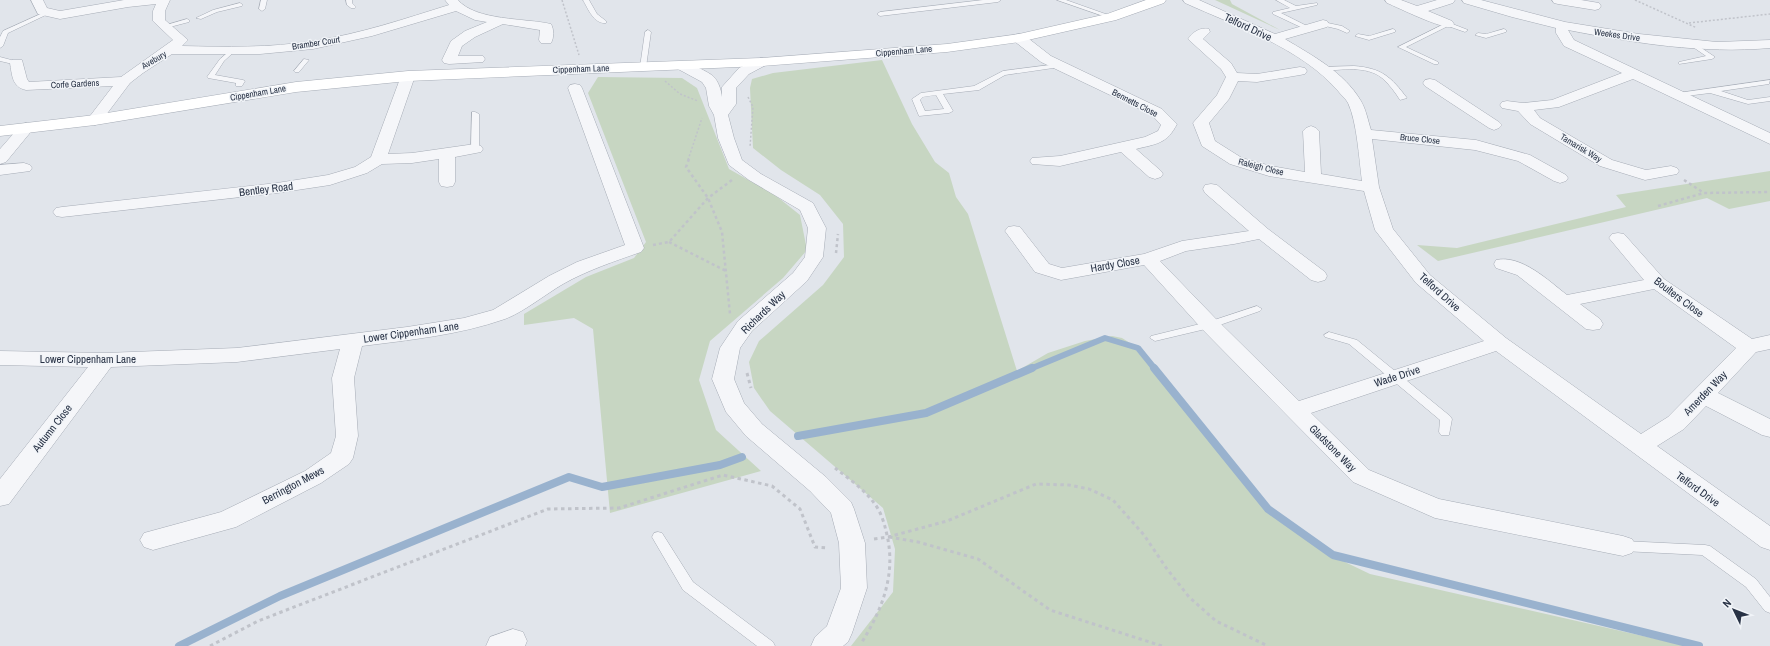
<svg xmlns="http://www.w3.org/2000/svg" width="1770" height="646" font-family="'Archivo Narrow',sans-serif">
<rect width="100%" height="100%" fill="#e1e5eb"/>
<!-- green -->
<g fill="#c7d6c2">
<polygon points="1215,0 1230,0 1232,4 1280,30"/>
<polygon points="882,60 912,124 935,162 949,173 956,197 968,214 1017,371 1048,353 1085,341 1112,336 1122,338 1130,343 1245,477 1274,517 1322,551 1370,574 1687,646 851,646 893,592 895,549 883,508 770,411 754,388 749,362 759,341 823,285 844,257 843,224 820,195 781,170 753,148 750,88 752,79 773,73"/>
<polygon points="598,77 682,78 697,88 729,169 775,195 800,215 807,250 783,278 710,341 699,380 716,430 761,471 610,513 593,329 574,318 524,325 524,314 586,277 634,258 646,242 588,93"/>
<polygon points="1770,171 1770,201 1729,209 1707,198 1438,261 1417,245 1457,248 1626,207 1616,195"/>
</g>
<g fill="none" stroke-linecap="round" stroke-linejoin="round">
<!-- stream-far1 -->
<polyline stroke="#99b2ce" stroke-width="6" points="1030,369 1105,338 1138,348 1155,369"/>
<!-- stream -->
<g stroke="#99b2ce" stroke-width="8">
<polyline points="1154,368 1268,509 1333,555 1699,646"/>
<polyline points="798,436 926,413 1032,368"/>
<polyline points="179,646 280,596 569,477 602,487 720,465 742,457"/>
</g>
<!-- lane casing -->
<g stroke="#a6acb6" stroke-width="1">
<g id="lane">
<polygon points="261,0 267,0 265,9 262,11 259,9"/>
<polygon points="346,0 352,0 352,3 356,7 355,8 351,8 347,5"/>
<path d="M583 0H589L597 14 606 21V23C594 24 588 9 583 0Z"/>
<polygon points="983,0 1001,0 998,2 880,16 877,14 880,12"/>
<polygon points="1057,0 1066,0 1114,17 1109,18"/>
<polygon points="1276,0 1284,0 1296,6 1317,3 1317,5 1281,13 1311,28 1311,30 1307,30 1273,14 1273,12 1290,8"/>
<polygon points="240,3 243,5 242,6 217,12 201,19 196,18 213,10"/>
<polygon points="45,12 50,13 8,33 3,46 0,48 0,37 3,31"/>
<polygon points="187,19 189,20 189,22 166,28 163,26"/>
<polygon points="1323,22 1342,26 1350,31 1347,33 1338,29 1321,25 1321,23"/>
<polygon points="1446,23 1450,23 1468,30 1465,32 1448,26 1406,47 1438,62 1438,64 1434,64 1398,47"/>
<polygon points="1393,29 1395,30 1395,32 1369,40 1355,36 1358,34 1369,36"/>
<polygon points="1504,29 1506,30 1506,32 1486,38 1475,35 1478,33 1486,34"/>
<polygon points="648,30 651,32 646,67 643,69 640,67 645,32"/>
<polygon points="1692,42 1694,43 1715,57 1712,59 1679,64 1679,62 1706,56 1690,45 1690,43"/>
<polygon points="232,49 235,51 224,61 215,75 243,80 245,81 242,86 236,86 236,83 208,78 207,77 220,59"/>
<polygon points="0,57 19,62 20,63 17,65 0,61"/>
<polygon points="304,59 309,60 299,72 295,72 294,71"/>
<path d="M1058 64 1060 65V67L1005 75 979 90 943 94 953 111 949 113 919 116 912 99 921 93 974 86 1003 71ZM936 95 944 109 925 111 920 100 923 97Z"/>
<path d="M1354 66C1382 68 1391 77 1407 98L1400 100C1395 92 1389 84 1382 78 1366 65 1341 70 1322 71L1319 69 1322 67Z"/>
<polygon points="1770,80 1769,84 1721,91 1748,100 1770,97 1770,101 1748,104 1710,93 1678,97 1674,95 1678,93"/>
<polygon points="472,112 475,112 479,114 479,149 475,151 471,149"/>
<polygon points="1257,306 1262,309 1260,311 1214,327 1155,341 1150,338 1151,336 1208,322"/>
<polygon points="1329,332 1357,340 1450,416 1452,419 1449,435 1441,435 1439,432 1440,420 1349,344 1325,337 1324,335"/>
<polygon points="658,532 662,533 693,582 773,642 775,646 757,646 683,590 652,537 654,533"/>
<polygon points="1623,541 1705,545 1710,546 1756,579 1770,597 1770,613 1765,611 1746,587 1702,555 1623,551 1619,550 1617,546 1619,542"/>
</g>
</g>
<!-- street casing -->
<g stroke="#a6acb6" stroke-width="1">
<g id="street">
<path d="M31 0H43L47 8 60 11 124 0H170L165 11V20L188 40 182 46C226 47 270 48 313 41 360 34 404 19 449 5L445 0H458C476 21 525 18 551 24 554 29 554 38 551 43H541L539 40 540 30 503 24 475 37 462 46 458 56H483L485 59 483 62 449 64 444 63 442 60 451 41 465 31 487 22 475 20 456 11 372 36 313 49 260 54H172L143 73 130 83 100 123 95 125 90 123 87 120 113 86 26 90C12 87 12 75 10 63L12 60H22L27 79 29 82 121 77 173 40 153 21V11L156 4 128 7 60 19 38 14Z"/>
<path d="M1183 0H1199L1275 34 1323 20 1327 21 1329 24 1327 27 1285 39C1313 56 1344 72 1361 101 1366 109 1368 121 1371 130L1476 140 1530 155 1566 175 1568 178 1566 181 1560 183 1554 181 1518 161 1475 150 1372 139 1379 187 1393 229 1430 275 1506 338 1641 434 1668 417 1736 348 1654 289 1580 304 1600 319 1603 324 1600 329 1593 330 1586 329 1517 275 1496 268 1494 264 1496 260C1521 254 1549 281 1567 295L1644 280 1609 238 1612 234 1618 233 1624 234 1664 279 1752 339 1770 335V349L1756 352 1718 393 1770 419V437L1762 435 1706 406 1684 429 1657 446 1770 526V550L1761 547 1496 351 1311 413 1369 470 1439 499 1623 536 1632 539 1636 546 1632 553 1623 556 1435 518 1353 482 1203 330 1144 265 1061 280 1035 272 1005 231 1008 227 1014 226 1020 227 1049 264 1062 268 1144 254 1182 241 1249 231 1205 193 1203 189 1205 185 1211 184 1217 185 1268 229 1325 272 1327 276 1325 280 1318 282 1311 280 1259 239 1234 244 1186 251 1160 261 1217 320 1299 401 1484 341 1416 283 1375 230 1364 191 1269 176 1230 164 1202 146 1193 123 1217 95 1226 77 1221 69 1188 39C1193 32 1200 27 1209 29L1210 32 1203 39 1231 63 1237 73 1257 74 1300 67 1305 68 1307 71 1305 74 1300 75 1257 82 1238 81 1229 99 1209 123 1215 141 1242 158 1271 166 1305 172 1303 131 1306 128 1311 126 1316 128 1319 131 1321 174 1362 181C1359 159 1357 122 1348 103 1346 99 1341 95 1338 91 1301 48 1236 26 1185 3Z"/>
<path d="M1385 0H1401L1417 6 1437 0H1455L1453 3 1428 11 1452 21 1454 24 1452 27C1441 29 1399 8 1387 3Z"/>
<path d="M1462 0H1481L1565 22 1639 34 1717 42 1770 40V48C1703 54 1634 43 1568 30L1574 40 1770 133V144L1633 79 1559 107 1534 110 1540 118 1612 160 1646 170 1671 166 1677 168 1679 171 1677 174 1645 180 1600 166 1530 124 1518 111 1502 108 1500 105 1502 102 1507 101 1523 103 1552 100 1622 73 1564 46 1556 33V28L1512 17 1464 3Z"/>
<polygon points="1552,0 1581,0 1599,3 1601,6 1599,9 1595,10 1558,4 1554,3"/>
<path d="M1019 34 1024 35 1051 56 1162 109 1177 124C1167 144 1156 144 1136 149L1161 171 1163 174 1161 177 1155 179 1149 177 1121 152 1060 166 1032 164 1030 161 1032 158 1060 156 1145 137 1158 131 1161 125 1152 115 1041 62 1014 41 1012 38 1014 35Z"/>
<path d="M761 58 766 59 768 62 766 65 749 74 736 88V104L728 115 734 138 742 160 761 174 813 203 826 228 823 257 807 281 752 331 740 348 734 379 744 403 762 424 826 477 851 502 854 509 865 543 867 588 852 633 848 642 843 646H811L815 637 827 626 841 588 839 543 831 513 810 491 746 436 726 412 712 379 720 348 738 321 793 273 805 257 808 228 800 210 749 180 729 165 718 138 714 115 709 106 706 88 702 82 678 69 676 66 678 63C686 61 707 71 713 76 719 82 721 90 722 97V87L739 68Z"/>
<polygon points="408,72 413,73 415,76 388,154 412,153 475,144 481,146 483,149 481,152 455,157 455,182 453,186 447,187 441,186 439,182 439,159 412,163 382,164 367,173 330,185 277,193 62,217 56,216 53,212 56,208 62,207 277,183 328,175 355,167 371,157 401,76 403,73"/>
<polygon points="1430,79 1435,80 1499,122 1502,125 1499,128 1494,130 1489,128 1425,86 1423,83 1425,80"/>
<path d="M575 84 580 85 582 88 644 248 641 252C615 261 588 270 563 284 546 294 522 313 505 319 459 335 410 340 362 346L354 378 358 436 353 458 349 464 321 483 236 527 153 550 144 547 140 540 144 533 221 512 305 471 331 453 336 436 332 378 340 349 237 362 111 367 9 504 0 506V479L88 367 0 365V351L105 353 237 348 407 327 464 318 493 310 549 276 577 262 625 245 568 88 570 85Z"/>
<polygon points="26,123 31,125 34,128 6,162 0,164 0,149 21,125"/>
<polygon points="24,163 30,165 32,168 30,171 0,175 0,165"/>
<polygon points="513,629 523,632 527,641 525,646 486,646 490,637"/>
</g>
</g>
<!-- secondary casing -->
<g stroke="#a6acb6" stroke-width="1">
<polygon id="secondary" points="1146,0 1166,0 1164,3 1116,20 1019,42 947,52 761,66 408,81 296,92 95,125 0,136 0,126 95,115 296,82 408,71 761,58 947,44 1019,34 1107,14"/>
</g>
<!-- path-far2 -->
<g stroke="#c0c3ca" stroke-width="1.5" stroke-dasharray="2 2" stroke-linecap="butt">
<polyline points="562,0 579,55"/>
<polyline points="1635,0 1697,28"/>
<polyline points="1689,23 1770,14"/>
<polyline points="665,81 680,94 698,101"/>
<polyline points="748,97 753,107 750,147"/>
<polyline points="688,160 702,118"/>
</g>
<!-- path-far1 -->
<g stroke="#c0c3ca" stroke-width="2.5" stroke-dasharray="3 3" stroke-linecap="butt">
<polyline points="689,159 686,167 708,198 722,232 730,314"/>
<polyline points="1684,180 1704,193 1770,192"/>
<polyline points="1658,206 1704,193"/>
<polyline points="669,242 726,271"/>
<polyline points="653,245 669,242 708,198 732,180"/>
<polyline points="836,253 838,234"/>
</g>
<!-- path -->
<g stroke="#c0c3ca" stroke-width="3" stroke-dasharray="3.5 3.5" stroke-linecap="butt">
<polyline points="747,373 751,388"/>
<path d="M835 468C848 478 864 489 874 503 880 510 884 522 886 531 897 572 883 608 862 642"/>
<polyline points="889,537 918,542 978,559 1050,610 1162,646"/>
<polyline points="874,539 888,537 947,521 1036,484 1069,485 1089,489 1113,500 1144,535 1167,569 1189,597 1216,621 1268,646"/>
<polyline points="210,646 258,621 548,509 619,508 723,475 772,486 800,509 815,547 828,548"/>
</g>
<!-- lane -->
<use href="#lane" fill="#f5f6f9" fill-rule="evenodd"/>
<!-- street -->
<use href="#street" fill="#f5f6f9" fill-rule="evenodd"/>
<!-- secondary -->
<use href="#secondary" fill="#fff" fill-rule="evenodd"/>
</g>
<g text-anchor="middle" stroke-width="3" stroke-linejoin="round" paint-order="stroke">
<!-- far-street labels -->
<g font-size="9" fill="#283245" stroke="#f1f4f8">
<text transform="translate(1617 35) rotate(8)" y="3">Weekes Drive</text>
<text transform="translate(316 43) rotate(-9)" y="3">Bramber Court</text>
<text transform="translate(904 51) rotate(-5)" y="3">Cippenham Lane</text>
<text transform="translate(154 60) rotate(-30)" y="3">Avebury</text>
<text transform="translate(581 69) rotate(-2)" y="3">Cippenham Lane</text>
<text transform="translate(75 84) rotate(-3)" y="3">Corfe Gardens</text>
<text transform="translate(258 93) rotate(-10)" y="3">Cippenham Lane</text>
<text transform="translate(1135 103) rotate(27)" y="3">Bennetts Close</text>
<text transform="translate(1420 139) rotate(6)" y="3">Bruce Close</text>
<text transform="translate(1581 148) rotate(31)" y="3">Tamarisk Way</text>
<text transform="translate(1261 167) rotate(14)" y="3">Raleigh Close</text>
</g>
<!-- street labels -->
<g font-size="11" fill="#283245" stroke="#f1f4f8">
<text transform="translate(1248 27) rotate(25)" y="4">Telford Drive</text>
<text transform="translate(266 189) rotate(-7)" y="4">Bentley Road</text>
<text transform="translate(1115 264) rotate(-10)" y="4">Hardy Close</text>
<text transform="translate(1440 292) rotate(42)" y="4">Telford Drive</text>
<text transform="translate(1679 297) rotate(37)" y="4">Boulters Close</text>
<text transform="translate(763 312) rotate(-44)" y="4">Richards Way</text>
<text transform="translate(411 332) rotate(-8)" y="4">Lower Cippenham Lane</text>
<text x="88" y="363">Lower Cippenham Lane</text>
<text transform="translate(1397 376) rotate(-18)" y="4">Wade Drive</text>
<text transform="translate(1705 393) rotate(-46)" y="4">Amerden Way</text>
<text transform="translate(52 428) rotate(-52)" y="4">Autumn Close</text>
<text transform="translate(1333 448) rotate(45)" y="4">Gladstone Way</text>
<text transform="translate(293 485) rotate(-28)" y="4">Berrington Mews</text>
<text transform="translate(1698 489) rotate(36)" y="4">Telford Drive</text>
</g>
</g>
<!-- north arrow -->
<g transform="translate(1734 610) rotate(313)" stroke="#f1f4f8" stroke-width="3" paint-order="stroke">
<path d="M0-3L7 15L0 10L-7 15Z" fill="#283245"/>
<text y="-6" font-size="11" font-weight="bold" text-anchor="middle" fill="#283245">N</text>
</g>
</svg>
